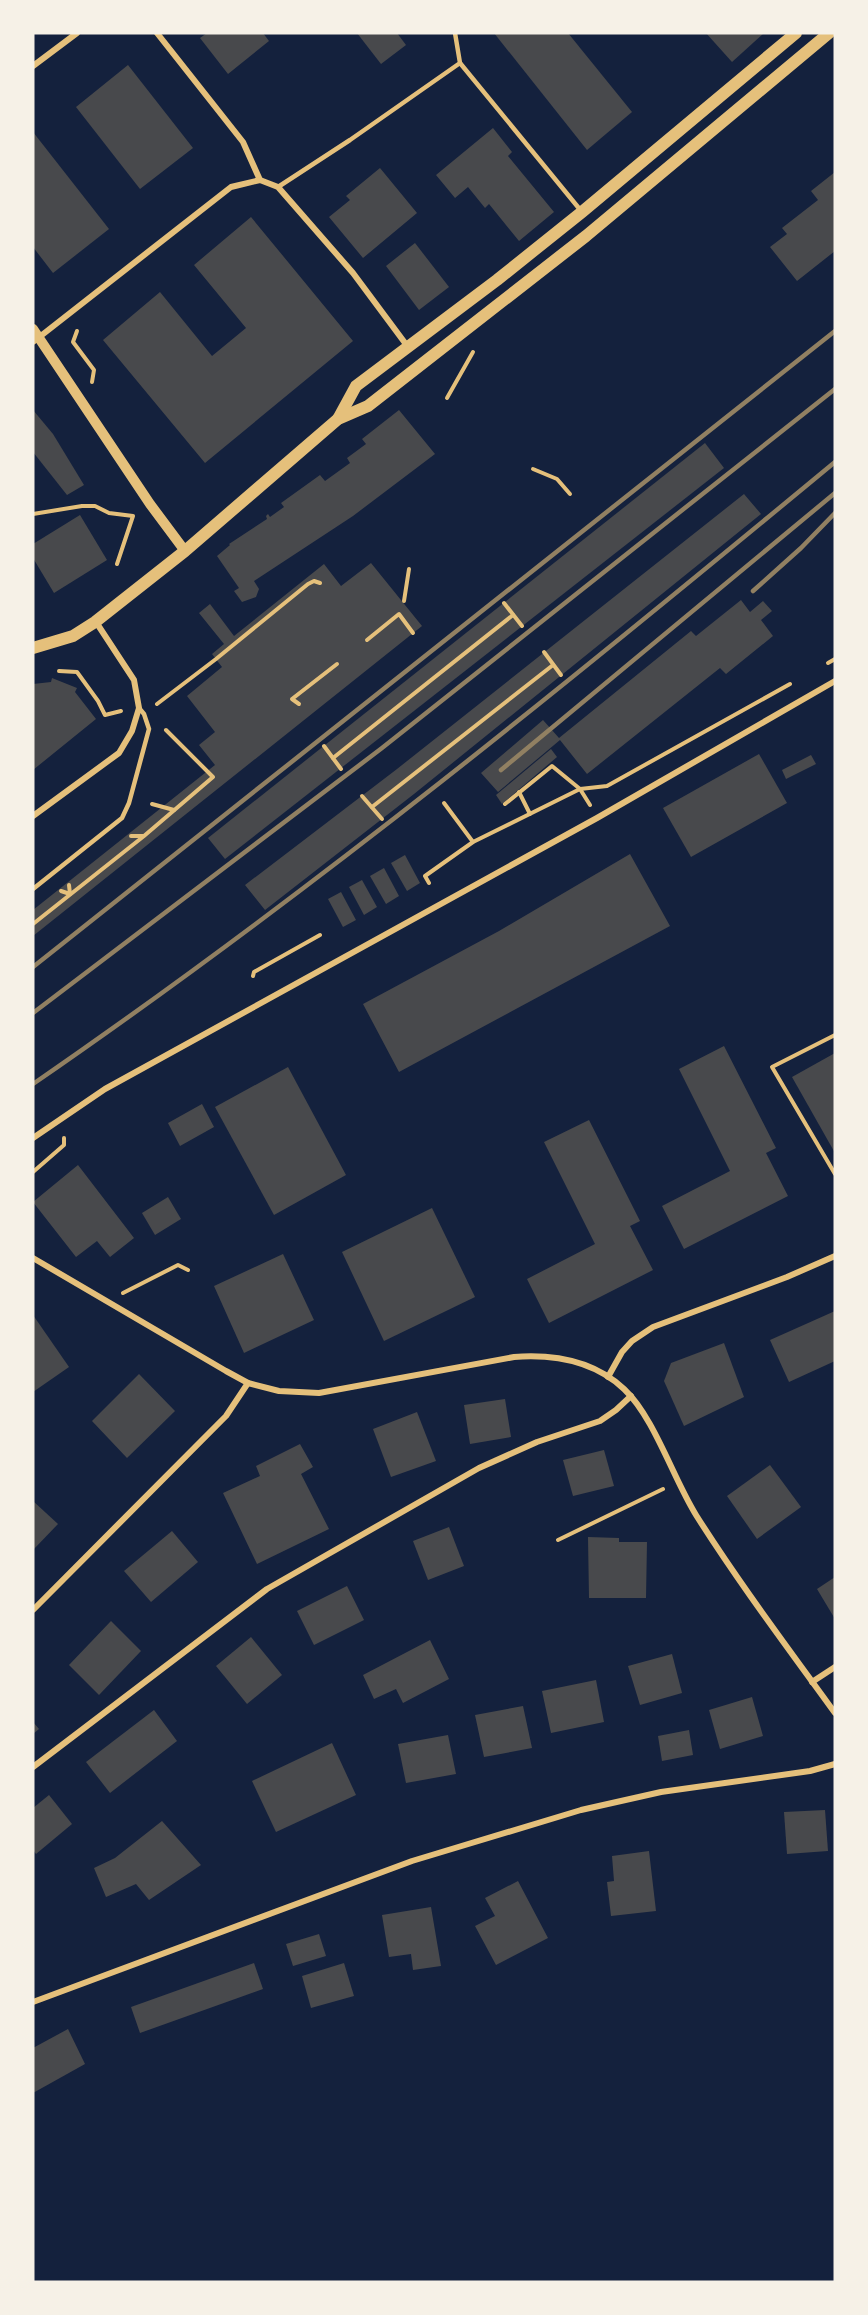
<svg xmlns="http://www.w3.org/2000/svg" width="868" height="2315" font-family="'Archivo Narrow',sans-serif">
<rect width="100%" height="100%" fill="#14213d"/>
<!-- building -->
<g fill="#48494c">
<polygon points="207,33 263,33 269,41 228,74 200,38"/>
<polygon points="357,33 397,33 406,45 381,64"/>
<polygon points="494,33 568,33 632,112 587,150"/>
<polygon points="706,33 764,33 732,62"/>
<polygon points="128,65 193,148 140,189 76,107"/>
<polygon points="493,128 512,152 508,156 554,212 519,241 489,204 485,208 468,187 455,198 436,175"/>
<polygon points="33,132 109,229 53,273 33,247"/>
<polygon points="380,168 417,213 363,258 329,217 350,200 346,196"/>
<polygon points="835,172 835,251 797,281 770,247 787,234 782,228 818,200 811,191"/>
<polygon points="251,217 353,341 205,463 103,340 160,292 212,356 246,328 194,265"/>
<polygon points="415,243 449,287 419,310 386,266"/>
<polygon points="33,410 53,434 84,485 67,495 33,452"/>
<polygon points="399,410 435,454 353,516 254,581 259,589 256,597 242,602 234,591 239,588 217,556 230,545 229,544 267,519 266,516 268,514 270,517 284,507 281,503 320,475 325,481 350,463 347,458 366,444 362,439"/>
<polygon points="705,443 724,468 225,859 208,838"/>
<polygon points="744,494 761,514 414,794 265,910 245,885 397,769"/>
<polygon points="80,515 107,560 54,593 33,558 33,544"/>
<polygon points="371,563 422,626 33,936 33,910 215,765 199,745 215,732 187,696 222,667 212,654 224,644 199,613 210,604 234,636 324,564 341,586"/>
<polygon points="741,600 750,612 763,601 772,611 761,620 773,636 726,674 720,668 587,774 560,740 498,792 481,773 543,720 559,738 691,631 696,636"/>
<polygon points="52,678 77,688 75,692 96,719 33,770 33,684 51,682"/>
<polygon points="551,749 557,757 502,804 496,795"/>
<polygon points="759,754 787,803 691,857 663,808"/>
<polygon points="811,755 816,764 786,779 782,770"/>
<polygon points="630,854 670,926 399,1072 363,1004 499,931"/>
<polygon points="405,855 420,883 407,891 391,863"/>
<polygon points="384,868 399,896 386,904 370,876"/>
<polygon points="362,880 377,907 364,915 349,887"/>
<polygon points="341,892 356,920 343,927 328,899"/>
<polygon points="724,1046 776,1148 766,1153 788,1196 684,1249 662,1206 730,1171 679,1069"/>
<polygon points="835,1053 835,1153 792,1077"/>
<polygon points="288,1067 346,1175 274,1215 215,1107"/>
<polygon points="202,1104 214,1127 180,1146 168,1123"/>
<polygon points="589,1120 640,1221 630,1226 653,1270 549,1323 527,1279 595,1244 544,1142"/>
<polygon points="78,1165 134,1238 110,1257 97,1241 76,1257 33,1202"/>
<polygon points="168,1197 181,1219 155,1235 142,1213"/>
<polygon points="432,1208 475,1297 384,1341 342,1252"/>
<polygon points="283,1254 314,1320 244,1353 214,1286"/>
<polygon points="835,1311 835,1361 789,1382 770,1340"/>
<polygon points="33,1315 69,1367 33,1392"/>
<polygon points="724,1343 744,1397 684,1426 664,1381 671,1363"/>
<polygon points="139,1374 175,1411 127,1458 92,1421"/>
<polygon points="505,1399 511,1437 470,1444 464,1405"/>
<polygon points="417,1412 436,1461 391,1477 373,1429"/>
<polygon points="300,1444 313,1467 301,1474 329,1529 257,1564 223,1493 260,1476 256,1466"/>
<polygon points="604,1450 614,1486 573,1496 563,1460"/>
<polygon points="770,1465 801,1507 757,1539 727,1496"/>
<polygon points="33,1501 58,1524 33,1550"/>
<polygon points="449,1527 464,1566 428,1580 413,1541"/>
<polygon points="172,1531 198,1562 151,1602 124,1571"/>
<polygon points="588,1537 619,1538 619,1542 647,1542 646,1598 589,1598"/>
<polygon points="835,1577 835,1619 817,1589"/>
<polygon points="347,1586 364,1620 314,1645 297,1611"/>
<polygon points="111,1621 141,1651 99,1695 69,1665"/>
<polygon points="251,1637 282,1675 247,1704 216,1666"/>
<polygon points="430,1640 449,1679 403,1703 396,1689 374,1699 363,1675"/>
<polygon points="672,1654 682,1693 640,1705 628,1666"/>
<polygon points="596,1680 604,1722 551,1733 542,1691"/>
<polygon points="752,1697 763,1736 720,1749 709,1710"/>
<polygon points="523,1706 532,1748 484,1757 475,1715"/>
<polygon points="154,1710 177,1741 110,1793 86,1762"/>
<polygon points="33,1722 39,1729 33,1734"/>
<polygon points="689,1730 693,1755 662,1761 658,1736"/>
<polygon points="448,1735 456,1774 406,1783 398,1744"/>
<polygon points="332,1743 356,1795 276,1832 252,1781"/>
<polygon points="49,1795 72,1824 36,1854 33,1850 33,1808"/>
<polygon points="825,1810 828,1851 787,1854 784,1812"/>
<polygon points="162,1821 201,1865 149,1900 136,1884 106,1897 94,1868 115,1858"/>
<polygon points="649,1851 656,1911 611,1916 607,1882 614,1881 612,1856"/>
<polygon points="518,1881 548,1938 496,1965 475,1926 495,1916 485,1898"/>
<polygon points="431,1907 441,1966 413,1970 411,1954 389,1957 382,1915"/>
<polygon points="319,1934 326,1956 293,1966 286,1944"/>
<polygon points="254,1963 263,1989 140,2033 131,2007"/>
<polygon points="344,1963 354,1996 311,2008 302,1976"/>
<polygon points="68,2029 85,2064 33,2093 33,2048"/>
</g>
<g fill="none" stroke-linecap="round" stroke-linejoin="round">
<!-- path -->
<g stroke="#e5c07b" stroke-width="4">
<polyline points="77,331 73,342 94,370 92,382"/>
<polyline points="447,398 473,352"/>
<polyline points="533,469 557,479 570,494"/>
<polyline points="33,514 82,506 95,506 109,513 133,516 117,564"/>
<polyline points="404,601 409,569"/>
<polyline points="504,603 522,626"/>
<polyline points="367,640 399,614 413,633"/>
<polyline points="544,652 561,675"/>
<polyline points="828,663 835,659"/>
<polyline points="59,671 77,672 98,701 105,715 121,711"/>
<polyline points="157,704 216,659 308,584 314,581 320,583"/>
<polyline points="299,704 292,699 337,664"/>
<polyline points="324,746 341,769"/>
<polyline points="333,758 513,615"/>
<polyline points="519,792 530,814"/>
<polyline points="362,796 382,819"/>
<polyline points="444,803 473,842"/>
<polyline points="152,804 174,810"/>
<polyline points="505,804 552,766 580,789 590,805"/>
<polyline points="372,807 553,665"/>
<polyline points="131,836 143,836"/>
<polyline points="429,883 425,876 473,842 580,789 607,786 790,684"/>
<polyline points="61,891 70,894 69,885"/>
<polyline points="33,924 144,836 213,777 166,730"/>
<polyline points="253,976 254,972 320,935"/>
<polyline points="835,1035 772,1067 835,1174"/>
<polyline points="33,1172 64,1145 64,1138"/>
<polyline points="123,1293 178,1265 188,1270"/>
<polyline points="558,1540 663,1489"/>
</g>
<!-- service -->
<g stroke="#e5c07b" stroke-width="4.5">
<polyline points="460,63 582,212"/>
<polyline points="278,187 350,140 460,63 455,33"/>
<polyline points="33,889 122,818 129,803 149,729 144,714 139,708"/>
</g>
<!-- minor -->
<g stroke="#e5c07b" stroke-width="6">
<polyline points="157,33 243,142 260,180 278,187 353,273 408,347"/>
<polyline points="33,66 77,33"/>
<polyline points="33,342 231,187 260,180"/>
<polyline points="33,816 119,753 132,731 139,708 134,680 96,622"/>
<polyline points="33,1138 105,1089 597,818 835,681"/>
<path d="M33 1258 226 1371 248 1383 279 1391 319 1393 514 1357C554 1354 593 1360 624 1389 654 1417 673 1478 696 1515 739 1583 788 1648 835 1713"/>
<polyline points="608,1377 622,1352 632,1341 653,1327 787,1277 835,1256"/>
<polyline points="33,1610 226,1416 248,1383"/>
<polyline points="812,1682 835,1667"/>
<polyline points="33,1767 267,1589 479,1468 537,1442 600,1421 616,1410 631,1396"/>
<polyline points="33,2002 412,1861 581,1810 661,1792 810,1771 835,1764"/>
</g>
<!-- tertiary -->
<polyline stroke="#e5c07b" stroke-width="10" points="33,329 150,504 185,551"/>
<!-- secondary -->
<g stroke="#e5c07b" stroke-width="12">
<polyline points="338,419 356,386 497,280 582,212 796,33"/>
<polyline points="33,648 73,636 95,622 185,551 338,419 368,406 586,236 829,33"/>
</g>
<!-- rail -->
<g stroke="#918062" stroke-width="4.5">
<polyline points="753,591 801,548 835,513"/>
<polyline points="501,770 835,493"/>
<polyline points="33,967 835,331"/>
<polyline points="33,1013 382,748 835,389"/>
<path d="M33 1084C312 892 574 678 835 462"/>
</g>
</g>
<!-- border -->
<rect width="868" height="2315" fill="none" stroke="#f6f1e7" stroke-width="69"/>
</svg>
